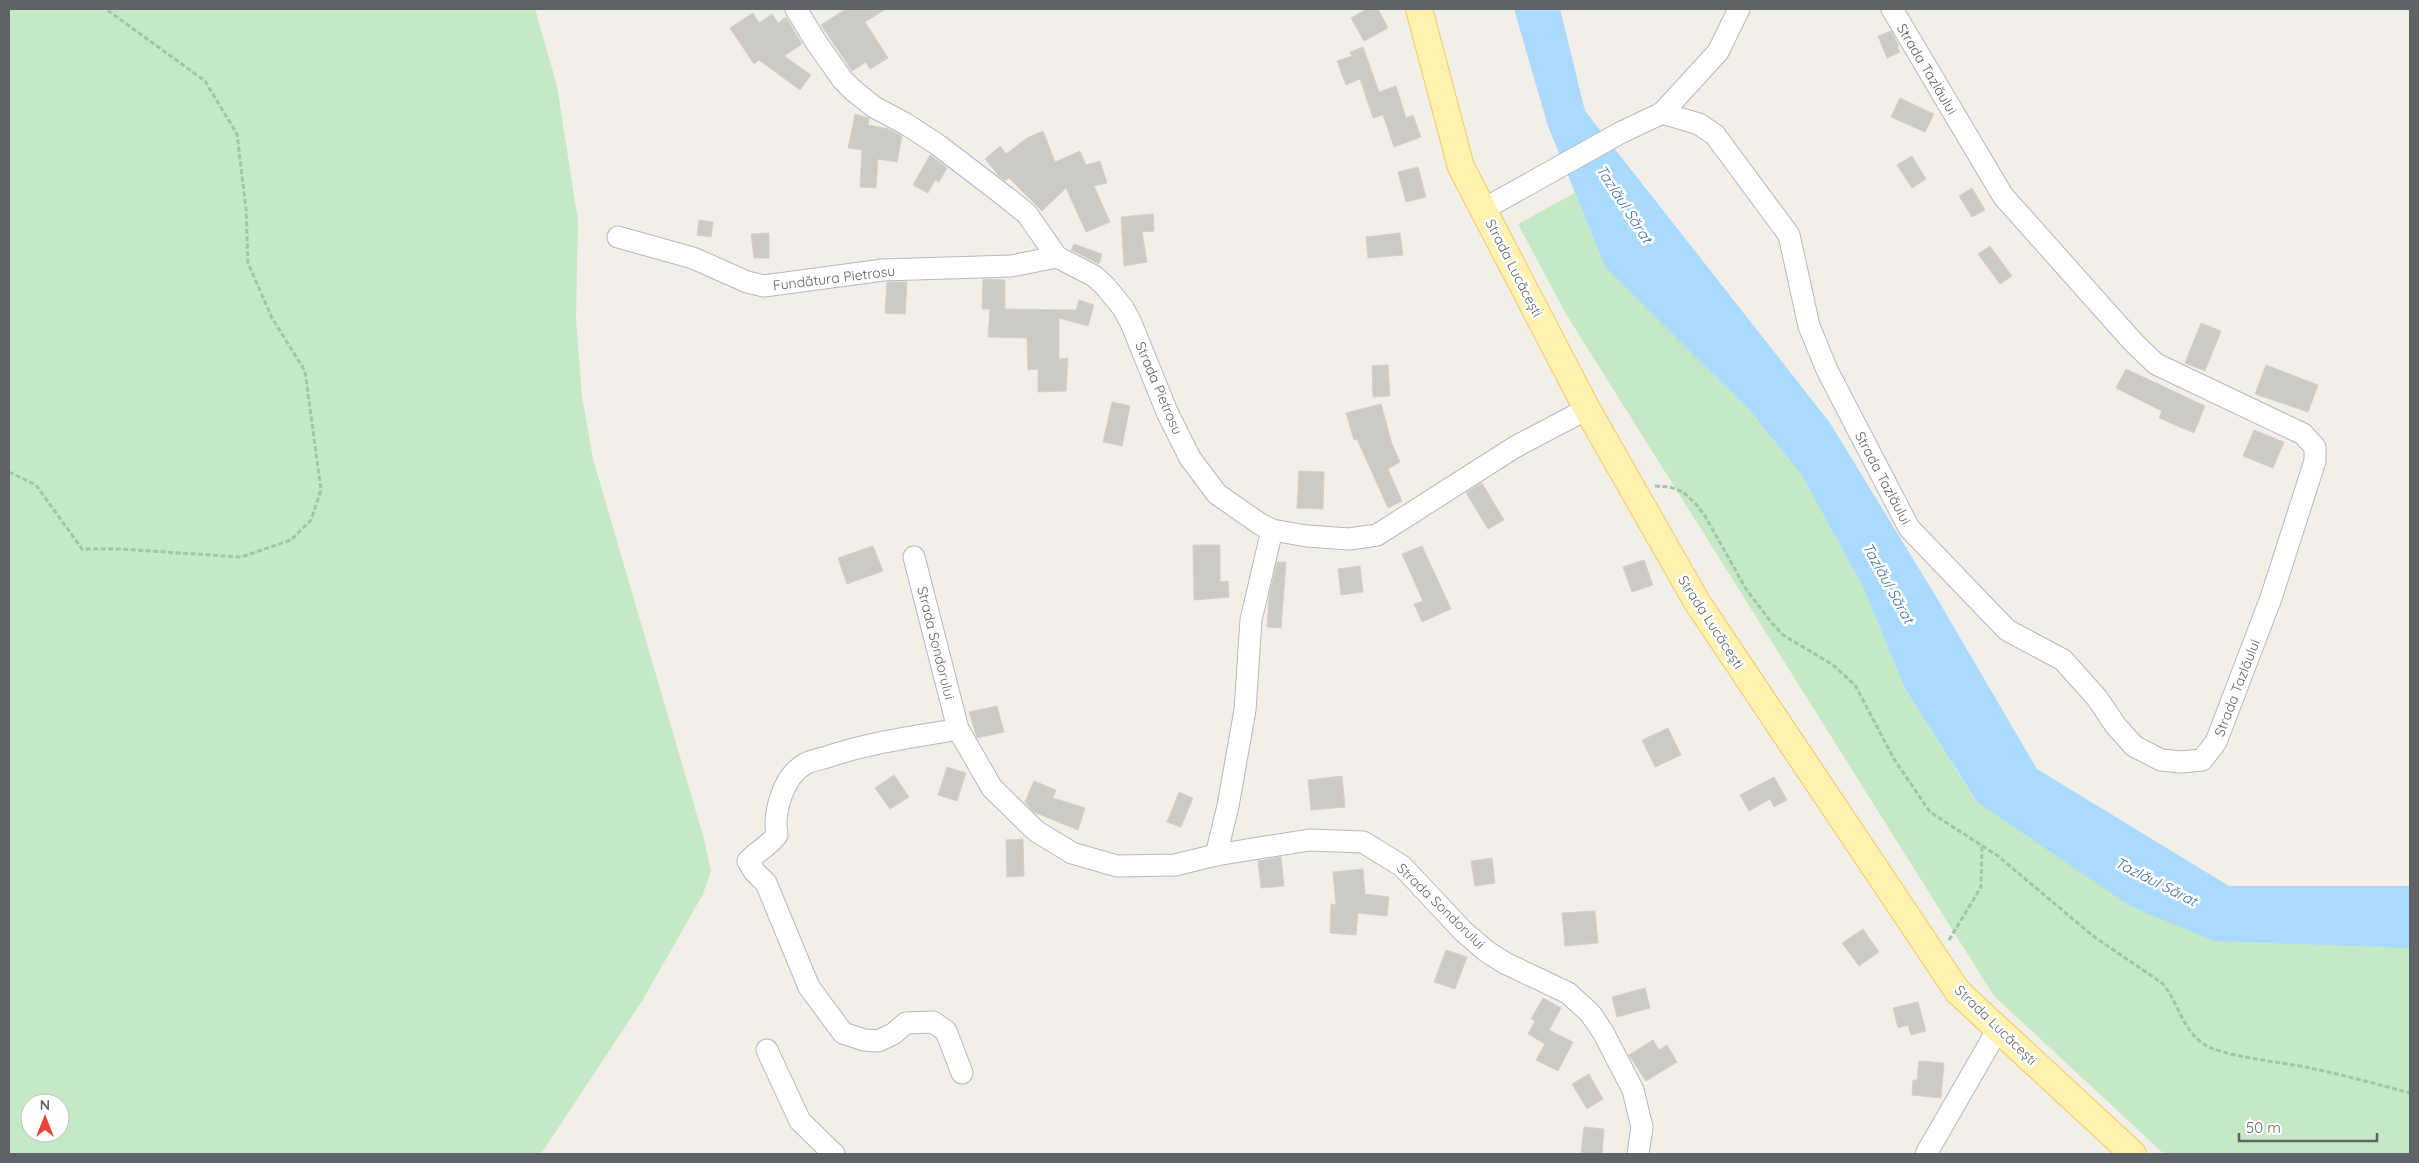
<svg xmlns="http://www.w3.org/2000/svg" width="2419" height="1163" font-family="Quicksand,sans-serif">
<rect width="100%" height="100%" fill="#f1efe8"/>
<!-- green -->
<g fill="#c5e8c5" fill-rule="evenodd">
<path d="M9 9H535L557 86 578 221 576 319 582 396 593 459 704 839 711 871 703 894 642 1001 541 1154H9ZM30 1103H60V1133H30Z"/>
<polygon points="1575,193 1605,267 1751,412 1801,474 1863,587 1905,689 1977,803 2410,948 2410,1154 2164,1154 1994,996 1566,314 1518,224"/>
</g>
<!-- water -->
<polygon fill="#aadaff" points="1514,9 1560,9 1585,111 1830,423 1935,595 2037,769 2229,886 2410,886 2410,948 2214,941 2130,906 1977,802 1905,689 1863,587 1801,474 1751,412 1605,267 1548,126"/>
<!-- building -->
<g fill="#cccac5" stroke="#d6d1c6">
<polygon points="846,9 886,9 865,22 888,58 870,69 866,62 852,71 821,25"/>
<polygon points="1367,9 1378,9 1388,28 1364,41 1351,18"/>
<polygon points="753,13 759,23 772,14 778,23 786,17 802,44 784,56 811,75 800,90 759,60 754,64 730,28"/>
<polygon points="1891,31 1899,46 1897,47 1900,52 1887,58 1878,36"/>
<polygon points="1363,47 1379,92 1396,86 1406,118 1413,115 1421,137 1394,147 1383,115 1373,118 1360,79 1346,85 1337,61 1352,56 1350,52"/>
<polygon points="1900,98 1934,114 1925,132 1891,117"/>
<polygon points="855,114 869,118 868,125 889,129 902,136 897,162 878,159 876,188 860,187 862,150 848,148"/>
<polygon points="1043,131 1055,162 1080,151 1086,165 1100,161 1107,183 1094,186 1110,222 1086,232 1066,188 1042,211 1009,178 1005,181 999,176 985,159 1000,146 1006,154 1027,138"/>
<polygon points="930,155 947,168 939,182 935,180 928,193 913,185"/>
<polygon points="1912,156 1926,179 1912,188 1897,165"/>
<polygon points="1418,167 1426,197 1406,202 1398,172"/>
<polygon points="1972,188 1985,210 1972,217 1959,196"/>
<polygon points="1153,214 1154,231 1142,232 1147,262 1124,266 1121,217"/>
<polygon points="699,220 713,222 711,237 697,235"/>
<polygon points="769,233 769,258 754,258 751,234"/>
<polygon points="1400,233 1403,255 1368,258 1366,237"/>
<polygon points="1074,244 1102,254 1099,264 1071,250"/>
<polygon points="1990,246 2012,276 2000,284 1978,254"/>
<polygon points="983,279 1005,280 1005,309 1076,310 1079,300 1094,305 1088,326 1059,318 1059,359 1068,358 1066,391 1038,392 1038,369 1028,370 1027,338 988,337 990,309 982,309"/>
<polygon points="887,282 907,282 905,314 885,313"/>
<polygon points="2201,323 2221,331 2205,371 2185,363"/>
<polygon points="1388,365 1390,396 1373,397 1372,366"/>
<polygon points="2266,365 2318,385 2308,412 2255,394"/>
<polygon points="2126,369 2205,406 2194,433 2159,418 2162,411 2116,388"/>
<polygon points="1112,402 1130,406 1122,446 1103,442"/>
<polygon points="1381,404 1392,444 1400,462 1388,469 1402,501 1388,508 1357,439 1354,440 1346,413"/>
<polygon points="2254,430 2284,442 2273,468 2243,456"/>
<polygon points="1299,471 1324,472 1323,509 1297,508"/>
<polygon points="1482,483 1504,520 1488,529 1466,493"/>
<polygon points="1193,545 1220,545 1220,582 1228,581 1229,597 1194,600"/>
<polygon points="873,546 883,571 847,584 838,558"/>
<polygon points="1422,546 1451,609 1422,622 1414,604 1423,601 1402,554"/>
<polygon points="1644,560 1653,585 1632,592 1623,567"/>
<polygon points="1277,562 1286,562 1281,628 1267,627 1269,597"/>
<polygon points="1360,566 1363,592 1341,595 1338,569"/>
<polygon points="997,706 1004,732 977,738 969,712"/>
<polygon points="1668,728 1681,755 1655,767 1642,740"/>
<polygon points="947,767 966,773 957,801 938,795"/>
<polygon points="894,775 909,797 890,809 875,788"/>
<polygon points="1342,776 1345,807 1311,810 1308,780"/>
<polygon points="1774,777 1787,800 1774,807 1770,799 1749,811 1740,795"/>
<polygon points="1034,781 1056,790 1053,798 1085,808 1078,830 1034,812 1025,802"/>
<polygon points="1179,792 1193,798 1181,827 1167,822"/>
<polygon points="1023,839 1024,876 1007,877 1006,840"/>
<polygon points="1281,857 1284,886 1261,888 1258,861"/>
<polygon points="1492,858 1495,883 1475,886 1471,861"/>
<polygon points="1363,869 1365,894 1389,897 1387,916 1358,913 1356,935 1330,933 1331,904 1336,905 1333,872"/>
<polygon points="1595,911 1598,943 1565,946 1562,913"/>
<polygon points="1863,929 1879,952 1859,966 1842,943"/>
<polygon points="1446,950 1467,957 1455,989 1434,982"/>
<polygon points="1645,988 1650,1008 1617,1017 1612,997"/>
<polygon points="1543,998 1561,1008 1549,1030 1573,1042 1558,1071 1536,1060 1545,1044 1528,1034 1535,1021 1531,1019"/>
<polygon points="1918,1002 1926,1031 1911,1035 1908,1025 1898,1028 1893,1008"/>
<polygon points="1653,1040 1659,1050 1667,1045 1677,1062 1646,1081 1629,1055"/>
<polygon points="1919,1061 1944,1063 1941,1098 1912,1095 1913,1080 1917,1080"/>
<polygon points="1589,1074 1603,1099 1587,1109 1572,1084"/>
<polygon points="1584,1127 1604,1129 1602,1154 1581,1154"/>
</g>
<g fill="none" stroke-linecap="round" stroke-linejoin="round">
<!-- minor casing -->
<g stroke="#b5b8bc" stroke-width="23">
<g id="minor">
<polyline points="796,9 816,42 842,79 854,91 874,107 906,124 938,145 1006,197 1027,214 1057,257 1094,276 1105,286 1123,308 1131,323 1167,412 1190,458 1217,494 1260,524 1272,530 1307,536 1349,539 1377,535 1515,447 1587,409"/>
<polyline points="1662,113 1699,124 1715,135 1789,235 1809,326 1827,370 1909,528 2007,630 2063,660 2097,698 2116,726 2134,746 2161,760 2181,762 2202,760 2216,742 2271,598 2315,461 2315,447 2303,434 2156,364 2134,343 2003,196 1892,9"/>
<polyline points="1484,209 1620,133 1662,113 1718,52 1739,9"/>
<polyline points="618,237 693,258 747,282 764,286 883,270 1011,266 1057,257"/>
<polyline points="914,557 958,729 992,788 1036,831 1072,853 1117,866 1175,865 1216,855 1309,840 1363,842 1402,866 1463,931 1486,951 1505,963 1568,993 1590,1013 1603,1032 1633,1090 1642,1127 1638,1154"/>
<path d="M958 729C915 737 871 742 830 756 822 759 812 760 805 764 783 776 773 813 777 835 768 847 757 851 748 861L754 871 766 883 809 987 843 1033 864 1040 878 1041 893 1034 906 1023 933 1022 946 1031 962 1073"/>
<polyline points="1216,855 1228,806 1245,710 1251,620 1272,530"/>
<polyline points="767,1050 800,1121 834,1154"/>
<polyline points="1926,1154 1998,1029"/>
</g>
</g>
<!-- major casing -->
<g stroke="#f2c960" stroke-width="28">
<polyline id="major" points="1419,9 1461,167 1587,409 1697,602 1958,992 2133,1154"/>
</g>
<!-- path -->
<g stroke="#9cc7a9" stroke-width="3" stroke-dasharray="5 2.5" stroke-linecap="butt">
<polyline points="9,472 36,485 82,549 121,549 241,557 291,540 311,520 321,490 305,371 272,318 248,263 246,209 237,134 205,81 106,9"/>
<path d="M1655 486 1670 487 1683 492 1695 503 1705 516 1746 589 1771 622 1783 635 1833 665 1855 685 1894 759 1930 812 1998 856 2093 936 2162 983C2178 1001 2181 1027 2202 1043 2221 1057 2283 1062 2310 1068 2343 1075 2377 1084 2410 1093"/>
<polyline points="1949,940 1981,887 1982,845"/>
</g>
<!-- minor -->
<use href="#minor" stroke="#fff" stroke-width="21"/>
<!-- major -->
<use href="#major" stroke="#fff2af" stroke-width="26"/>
</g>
<g text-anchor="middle" stroke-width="5" stroke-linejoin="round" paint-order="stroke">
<!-- street labels -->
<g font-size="14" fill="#5f6368" stroke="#fff">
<text transform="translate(1927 69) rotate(59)" y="5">Strada Tazlăului</text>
<text transform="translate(1514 268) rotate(63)" y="5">Strada Lucăcești</text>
<text transform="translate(834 278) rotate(-7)" y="5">Fundătura Pietrosu</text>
<text transform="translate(1159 388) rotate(67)" y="5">Strada Pietrosu</text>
<text transform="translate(1883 478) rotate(62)" y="5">Strada Tazlăului</text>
<text transform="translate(1711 622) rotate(57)" y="5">Strada Lucăcești</text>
<text transform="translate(936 643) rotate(76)" y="5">Strada Sondorului</text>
<text transform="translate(2237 688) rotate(-69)" y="5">Strada Tazlăului</text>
<text transform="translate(1441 906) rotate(44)" y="5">Strada Sondorului</text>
<text transform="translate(1996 1025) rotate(44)" y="5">Strada Lucăcești</text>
</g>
<!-- water labels -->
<g font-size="15" font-style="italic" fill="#4174aa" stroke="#fff">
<text transform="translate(1624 204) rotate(57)" y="5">Tazlăul Sărat</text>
<text transform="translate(1888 583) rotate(61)" y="5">Tazlăul Sărat</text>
<text transform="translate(2156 882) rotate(27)" y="5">Tazlăul Sărat</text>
</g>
</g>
<!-- border -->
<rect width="2419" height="1163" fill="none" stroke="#5f6368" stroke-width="20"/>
<!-- north arrow -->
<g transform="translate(45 1118)"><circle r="24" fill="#ffffff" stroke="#bfc1c3"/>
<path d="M0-4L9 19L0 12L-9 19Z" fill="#ea4335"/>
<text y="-8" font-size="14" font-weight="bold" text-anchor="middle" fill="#5f6368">N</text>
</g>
<!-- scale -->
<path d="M2239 1133v8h138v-8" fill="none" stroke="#5f6368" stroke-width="2.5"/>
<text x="2246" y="1133" font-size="15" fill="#5f6368" stroke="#ffffff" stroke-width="4" paint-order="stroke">50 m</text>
</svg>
